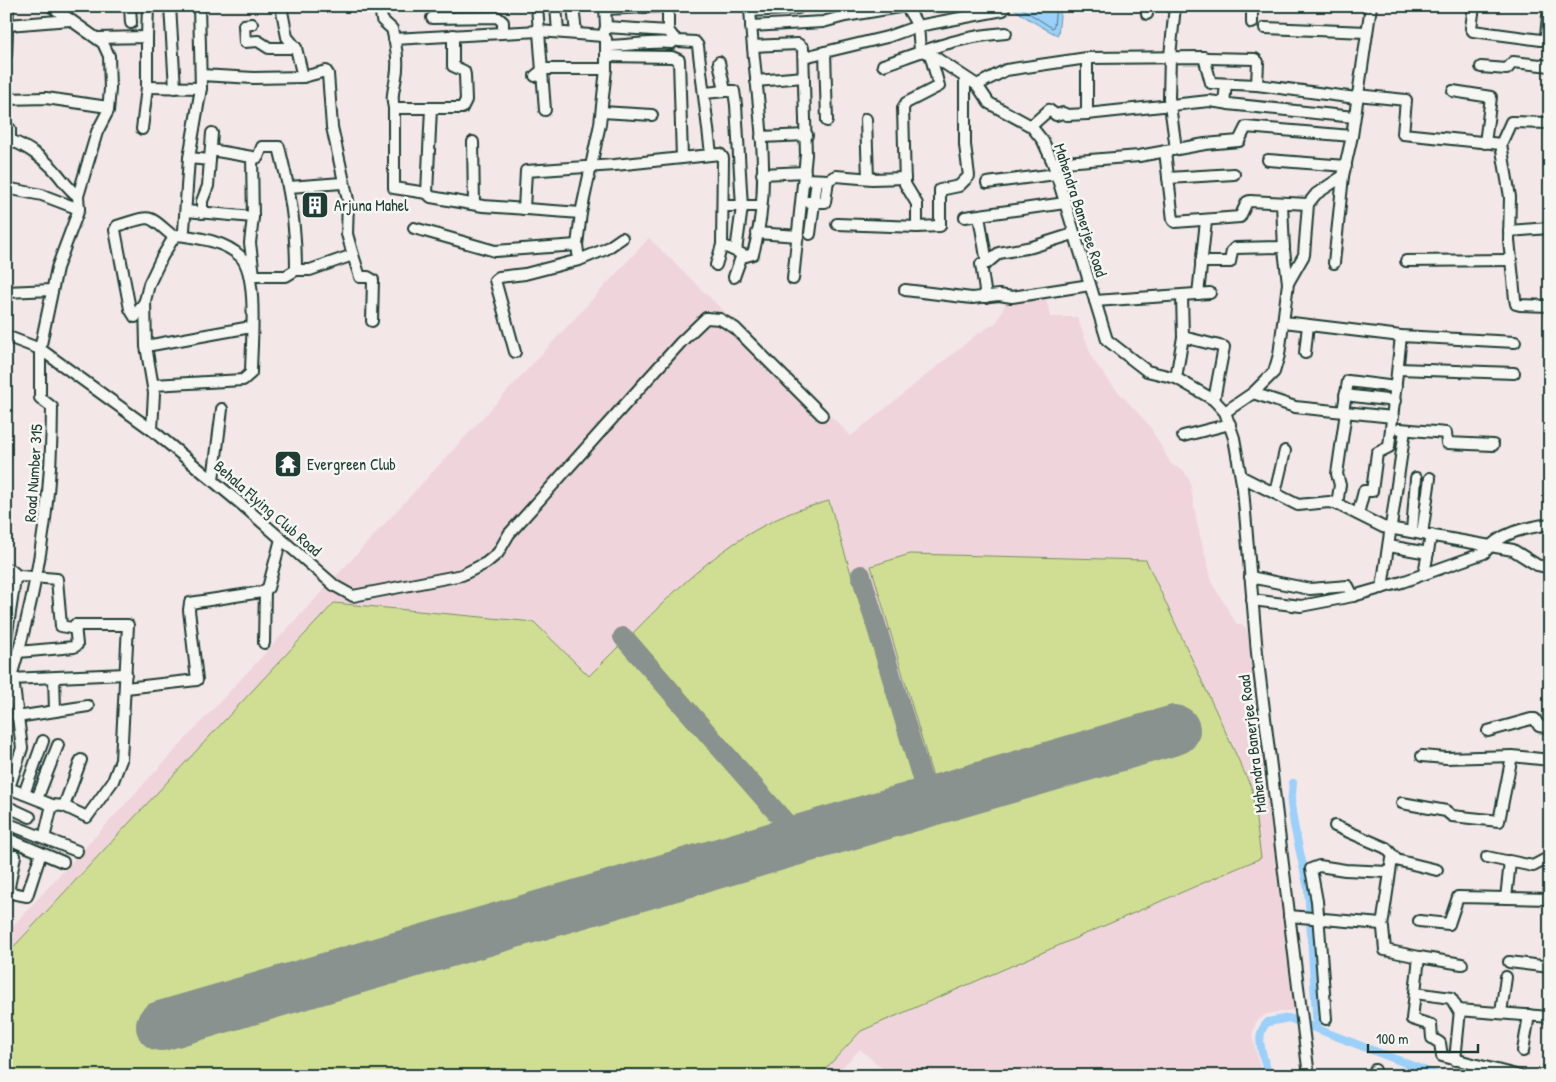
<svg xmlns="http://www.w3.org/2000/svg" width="1556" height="1082" font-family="'Patrick Hand',sans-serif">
<rect width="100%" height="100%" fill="#f3e7e8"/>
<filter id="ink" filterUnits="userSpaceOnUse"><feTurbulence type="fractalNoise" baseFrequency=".02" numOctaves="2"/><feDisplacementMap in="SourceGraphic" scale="10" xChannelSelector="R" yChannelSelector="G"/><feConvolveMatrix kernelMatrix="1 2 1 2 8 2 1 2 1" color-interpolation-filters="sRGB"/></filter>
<g filter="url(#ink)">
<!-- built -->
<polygon fill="#efd5db" points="649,238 851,436 976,335 997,322 1006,302 1045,296 1051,317 1077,317 1093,360 1113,386 1149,425 1171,464 1184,471 1190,481 1197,524 1213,585 1236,623 1247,628 1294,1010 1266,1014 1256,1022 1252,1035 1262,1076 891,1076 860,1049 834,1076 6,1076 6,933"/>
<!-- green -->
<g fill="#cfde92" stroke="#778e63">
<path d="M829 501 916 787 797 822 633 633C680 585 726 540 788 514 801 508 816 505 829 501Z"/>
<polygon points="910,554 1146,560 1252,789 1261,858 861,1031 819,1076 6,1076 6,955 334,603 534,622 589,676 621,644 778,827 156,1011 165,1042 1180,740 1171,710 934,781 871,566"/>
</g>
<!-- water -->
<path fill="#9ad0f9" stroke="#6995aa" d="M1012 6H1061L1058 35C1051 33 1015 12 1012 6Z"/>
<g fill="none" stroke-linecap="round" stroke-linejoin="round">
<!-- shore -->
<polyline stroke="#507883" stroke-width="1" points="1018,6 1052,28 1054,26 1056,6"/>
<!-- canal -->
<g stroke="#9ad0f9" stroke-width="8">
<polyline points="1293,783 1291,804 1294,825 1308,889 1317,1028"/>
<path d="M1269 1076C1265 1060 1252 1035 1268 1022L1289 1018 1439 1076"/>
</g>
<!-- taxiway -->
<g stroke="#89928e" stroke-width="20">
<polyline points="861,575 929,802"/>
<polyline points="623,637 785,822 786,826 782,846"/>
<polyline points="785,822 800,833 816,836"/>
</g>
<!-- runway -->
<polyline stroke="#89928e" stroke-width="50" points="161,1026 1175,730"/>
<!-- minor casing -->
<g stroke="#1f3d34" stroke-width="14">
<g id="minor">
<polyline points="130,6 131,23"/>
<polyline points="170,6 175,88"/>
<polyline points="281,6 287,37 296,48 303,77"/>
<path d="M380 6 382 20 392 29C396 43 399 63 396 77 394 90 391 96 394 108V188L427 193 431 197 483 206 581 213 600 124 606 69V39L603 36 606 27 605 6"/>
<polyline points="537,6 545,110"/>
<polyline points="556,6 558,32"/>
<polyline points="573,6 576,33"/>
<polyline points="668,6 668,31 671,34"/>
<polyline points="906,6 918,26 920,50 930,54 977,85 989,103 1031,126 1043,141 1053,163 1107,340 1147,371 1176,378 1214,400 1225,412 1234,438 1243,489 1257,653 1309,1076"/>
<polyline points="1175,6 1170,56 1169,98 1176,149"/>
<polyline points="1474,6 1471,28 1473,31 1541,40 1545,39 1546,36 1549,6"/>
<polyline points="605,9 667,6"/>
<polyline points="751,11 798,8"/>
<polyline points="1147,14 1147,6"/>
<polyline points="432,18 497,17 503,22 503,32"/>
<polyline points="1252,23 1252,6"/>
<polyline points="252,24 244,25 245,42 258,41 269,48 296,48"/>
<polyline points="8,25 70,20"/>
<polyline points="751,26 823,22 845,16 905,6"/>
<polyline points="606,27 668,31"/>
<polyline points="1265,28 1367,32"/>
<polyline points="672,36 678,41 695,42 698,46 711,154"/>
<polyline points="147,37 148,6"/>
<polyline points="98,38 147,37 147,87 142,129"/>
<polyline points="394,39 539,31 603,36"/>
<path d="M606 46C628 46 650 41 672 43"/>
<polyline points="753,46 798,44 803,48 806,155 793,279"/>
<polyline points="825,52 827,121"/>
<polyline points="930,54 939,86 906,103 903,108 905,184 917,204 917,227 940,226 940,190 959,186 969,176 965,145 965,78"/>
<polyline points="6,55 8,6"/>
<polyline points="606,56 672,57 679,60 682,158"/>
<polyline points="804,57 887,37 918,26 1003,10 1005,6"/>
<polyline points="1087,58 1087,114 1209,101 1224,103"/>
<polyline points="1207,58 1255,59 1258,62 1257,85"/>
<polyline points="719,62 725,91 734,91 736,105 742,207 736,251"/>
<path d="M883 65C927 50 959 36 1006 33"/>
<polyline points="1481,67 1507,69 1513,62 1550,66"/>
<polyline points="535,76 544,69 606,69"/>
<polyline points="756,81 804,77"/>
<polyline points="1226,84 1224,103 1228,104 1354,117"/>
<polyline points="977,85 1006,70 1087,58 1204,57 1211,83 1257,85 1356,98"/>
<polyline points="147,87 201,88"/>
<polyline points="1453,91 1491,97 1485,143"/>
<polyline points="705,93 725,91"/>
<polyline points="1357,95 1406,100 1403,134 1501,144 1510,197 1509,240 1515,299 1516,304 1520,305 1550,306"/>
<polyline points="6,99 46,98 108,107"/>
<polyline points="394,108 462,108 466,100 465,75 464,71 453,66 453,35"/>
<polyline points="602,112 652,115"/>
<polyline points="866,119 868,178"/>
<polyline points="1031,126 1049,110 1056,115 1063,113 1067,115 1087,114"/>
<path d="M6 132 10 129V140C26 146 45 159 56 172 64 181 68 189 78 196"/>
<polyline points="761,137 807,135"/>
<polyline points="473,142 474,204"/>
<polyline points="1501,144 1511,122 1550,123"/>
<polyline points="211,150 252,157 253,217"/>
<polyline points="1165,151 1173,220 1175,222 1240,217 1247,202 1250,201 1308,204"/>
<polyline points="189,158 210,160"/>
<path d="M253 159 258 157 262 147H279C290 190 296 226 296 270"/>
<polyline points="1268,160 1346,166"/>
<polyline points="1053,163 1139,156 1205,144 1239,141 1246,127 1352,136"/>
<polyline points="762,174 805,172"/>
<polyline points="1168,178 1234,174"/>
<polyline points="805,179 828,180 836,176 872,179 905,178"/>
<polyline points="987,183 1056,174"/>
<polyline points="289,187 342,183"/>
<polyline points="6,188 42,195 79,209"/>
<polyline points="427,193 431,108"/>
<polyline points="808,202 825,202 828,180"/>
<polyline points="1282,203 1284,250 1288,283"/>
<polyline points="723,206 761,206"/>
<polyline points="524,209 526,171 615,165 720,154 723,158 722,245 716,265"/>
<polyline points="186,211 253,217 250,243 254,275 256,276 286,276 296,270 310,270 353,255 347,234 348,200 332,127 328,74 326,71 303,77 254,78 201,75"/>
<polyline points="202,213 202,201 208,186 212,133"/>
<polyline points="979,216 987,263"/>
<polyline points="965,217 1065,203"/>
<polyline points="837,224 917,227"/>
<polyline points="414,228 495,251 577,245"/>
<polyline points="184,230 189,158 201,88 199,6"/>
<polyline points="1509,231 1550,228"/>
<polyline points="757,233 798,236"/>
<polyline points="810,234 817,180"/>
<path d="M722 245 746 256 753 254C776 174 753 87 750 6"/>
<polyline points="353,255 360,277 368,277 373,280 372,321"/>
<polyline points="579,260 606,249 622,238"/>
<polyline points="1406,261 1510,260"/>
<polyline points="1201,262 1230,262 1232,251 1235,248 1284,247"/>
<polyline points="1334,263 1343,176"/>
<polyline points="734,277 742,255"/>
<polyline points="905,290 972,298 999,295 1012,297 1090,285"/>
<polyline points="6,292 52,290"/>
<polyline points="1198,294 1206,221"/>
<polyline points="986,297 981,264 987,263 999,253 1032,247 1073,234"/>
<path d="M145 301 135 317 130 309 115 230 117 226C154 215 145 213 174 237"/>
<polyline points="1095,301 1210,293"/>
<polyline points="1284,322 1401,336 1515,342"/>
<polyline points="6,336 40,349 152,430 247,509 335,586 353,596 462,575 486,563 498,553 509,534 681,342 706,318 720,319 735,328 822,415"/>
<polyline points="1183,337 1224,347 1214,400"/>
<polyline points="146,346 251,327"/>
<polyline points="515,352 495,280 499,277 525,274 579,260 577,245 581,213"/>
<polyline points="1305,353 1308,325"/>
<polyline points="1398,369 1514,373"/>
<polyline points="1176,378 1183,337 1182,296"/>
<polyline points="1253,393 1295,407 1393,417"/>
<polyline points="1345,395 1395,401"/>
<polyline points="1225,412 1253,393 1274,372 1279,355 1288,283 1304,255 1308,204 1316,194 1343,176 1352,136 1371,6"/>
<polyline points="1343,412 1348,381 1396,387"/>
<polyline points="1400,429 1446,433 1447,443 1493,445"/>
<path d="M152 430 154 393 146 346 145 301 149 284 162 257 174 237 179 235C199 238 224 241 240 256 259 274 251 348 251 373L243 380 153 385"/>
<polyline points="1183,436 1230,424"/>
<polyline points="1242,477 1298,505 1329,502 1337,504 1383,527 1513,550 1537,565 1550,568"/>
<polyline points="213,480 222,409"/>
<polyline points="1275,493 1285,451"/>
<polyline points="1337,504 1340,485 1337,474 1346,412"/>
<polyline points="1358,514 1364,491 1372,491 1377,453 1389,447 1401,336"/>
<polyline points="1412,532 1416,478"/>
<polyline points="1422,534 1430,478"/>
<polyline points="1389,546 1428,553"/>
<polyline points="6,569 11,570 18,576"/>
<polyline points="1424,574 1431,535"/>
<polyline points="1250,577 1310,589 1348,586 1353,596"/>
<polyline points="1382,588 1405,430"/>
<path d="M1252 600 1301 606 1353 596 1402 582 1484 553C1500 532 1525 528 1550 524"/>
<polyline points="6,639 15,579 20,576 57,579 61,626 76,629"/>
<polyline points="264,643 265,590"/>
<polyline points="18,652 74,647 77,645 75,625 75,628"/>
<polyline points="54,678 55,710"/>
<polyline points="10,679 126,674"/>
<polyline points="126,688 197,680 189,610 190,603 262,592 268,588 281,539"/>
<path d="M6 692C36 601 52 502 52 407L40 398V349L57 268 79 209 78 196 97 132 108 111 110 89 109 56 103 43 51 6"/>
<polyline points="17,717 88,706"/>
<polyline points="1488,731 1531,719 1535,719 1539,726 1550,728"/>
<polyline points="1422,756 1446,758 1512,756 1550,760"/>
<polyline points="6,787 52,805 64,806 87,817 113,781 121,760 128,625 75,625"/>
<polyline points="9,788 22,748 13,679"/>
<polyline points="24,794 43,741"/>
<polyline points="37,799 58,745"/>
<polyline points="1402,803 1446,811 1452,816 1499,821 1512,756"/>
<polyline points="6,806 30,817"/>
<polyline points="64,806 81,760"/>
<polyline points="6,823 77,851"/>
<polyline points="1335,826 1386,848 1396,859"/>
<polyline points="45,834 52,805"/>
<polyline points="6,838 63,862"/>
<polyline points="1487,857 1510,862 1506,898"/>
<polyline points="1509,861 1533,866 1550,857"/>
<polyline points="6,892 27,896 40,856"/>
<polyline points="8,892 15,856"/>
<polyline points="1289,916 1381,924 1383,928 1385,950 1419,957 1412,1019 1431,1025 1432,1038 1440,1043 1442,1056 1520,1076"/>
<polyline points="1419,921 1449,924 1458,897 1550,899"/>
<polyline points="1382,926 1392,859 1437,870"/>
<polyline points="1419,957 1462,964"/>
<polyline points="1509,962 1550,967"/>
<polyline points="1415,993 1451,998 1458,1010 1550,1017"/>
<polyline points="1501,1013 1506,977"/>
<polyline points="1326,1019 1317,901 1311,869 1319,866 1345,870 1389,872"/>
<polyline points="1523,1051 1529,1015"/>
<polyline points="1455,1060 1460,1010"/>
<polyline points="1374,1076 1375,1070"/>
</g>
</g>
<!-- minor -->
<use href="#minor" stroke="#f6f6f2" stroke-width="10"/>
</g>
</g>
<!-- icons -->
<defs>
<g id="building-square" transform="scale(1.4375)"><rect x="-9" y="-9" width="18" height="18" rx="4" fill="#1f3d34" stroke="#f6f6f2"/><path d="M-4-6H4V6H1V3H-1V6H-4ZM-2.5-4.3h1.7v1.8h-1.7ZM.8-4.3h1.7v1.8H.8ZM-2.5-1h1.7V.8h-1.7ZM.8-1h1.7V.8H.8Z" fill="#fff"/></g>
<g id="temple-square" transform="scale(1.4375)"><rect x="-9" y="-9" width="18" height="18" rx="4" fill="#1f3d34" stroke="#f6f6f2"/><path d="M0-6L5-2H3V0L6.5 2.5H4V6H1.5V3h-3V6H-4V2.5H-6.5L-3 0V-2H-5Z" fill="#fff"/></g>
</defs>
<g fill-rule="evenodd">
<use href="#building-square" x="315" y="205"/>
<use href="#temple-square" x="288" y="464"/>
</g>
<g text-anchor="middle" stroke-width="5" stroke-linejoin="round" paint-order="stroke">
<!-- poi labels -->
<g font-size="16" fill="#1f3d34" stroke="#f6f6f2" text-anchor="start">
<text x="334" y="211">Arjuna Mahel</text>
<text x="307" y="470">Evergreen Club</text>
</g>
<!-- street labels -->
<g font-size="16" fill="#1f3d34" stroke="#f6f6f2">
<text transform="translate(1081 210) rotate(72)" y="6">Mahendra Banerjee Road</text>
<text transform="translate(33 473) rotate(-86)" y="6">Road Number 315</text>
<text transform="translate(268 508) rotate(41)" y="6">Behala Flying Club Road</text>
<text transform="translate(1252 744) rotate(-97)" y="6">Mahendra Banerjee Road</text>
</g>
</g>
<!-- margin -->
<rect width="1556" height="1082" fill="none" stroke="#f6f6f2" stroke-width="25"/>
<rect x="12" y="12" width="1531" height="1057" fill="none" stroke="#1f3d34" stroke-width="2" filter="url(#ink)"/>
<!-- scale -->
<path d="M1368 1044v8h110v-8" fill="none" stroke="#1f3d34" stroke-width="2.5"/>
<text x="1376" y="1044" font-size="15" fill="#1f3d34" stroke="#f6f6f2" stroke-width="4" paint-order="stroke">100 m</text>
</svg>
